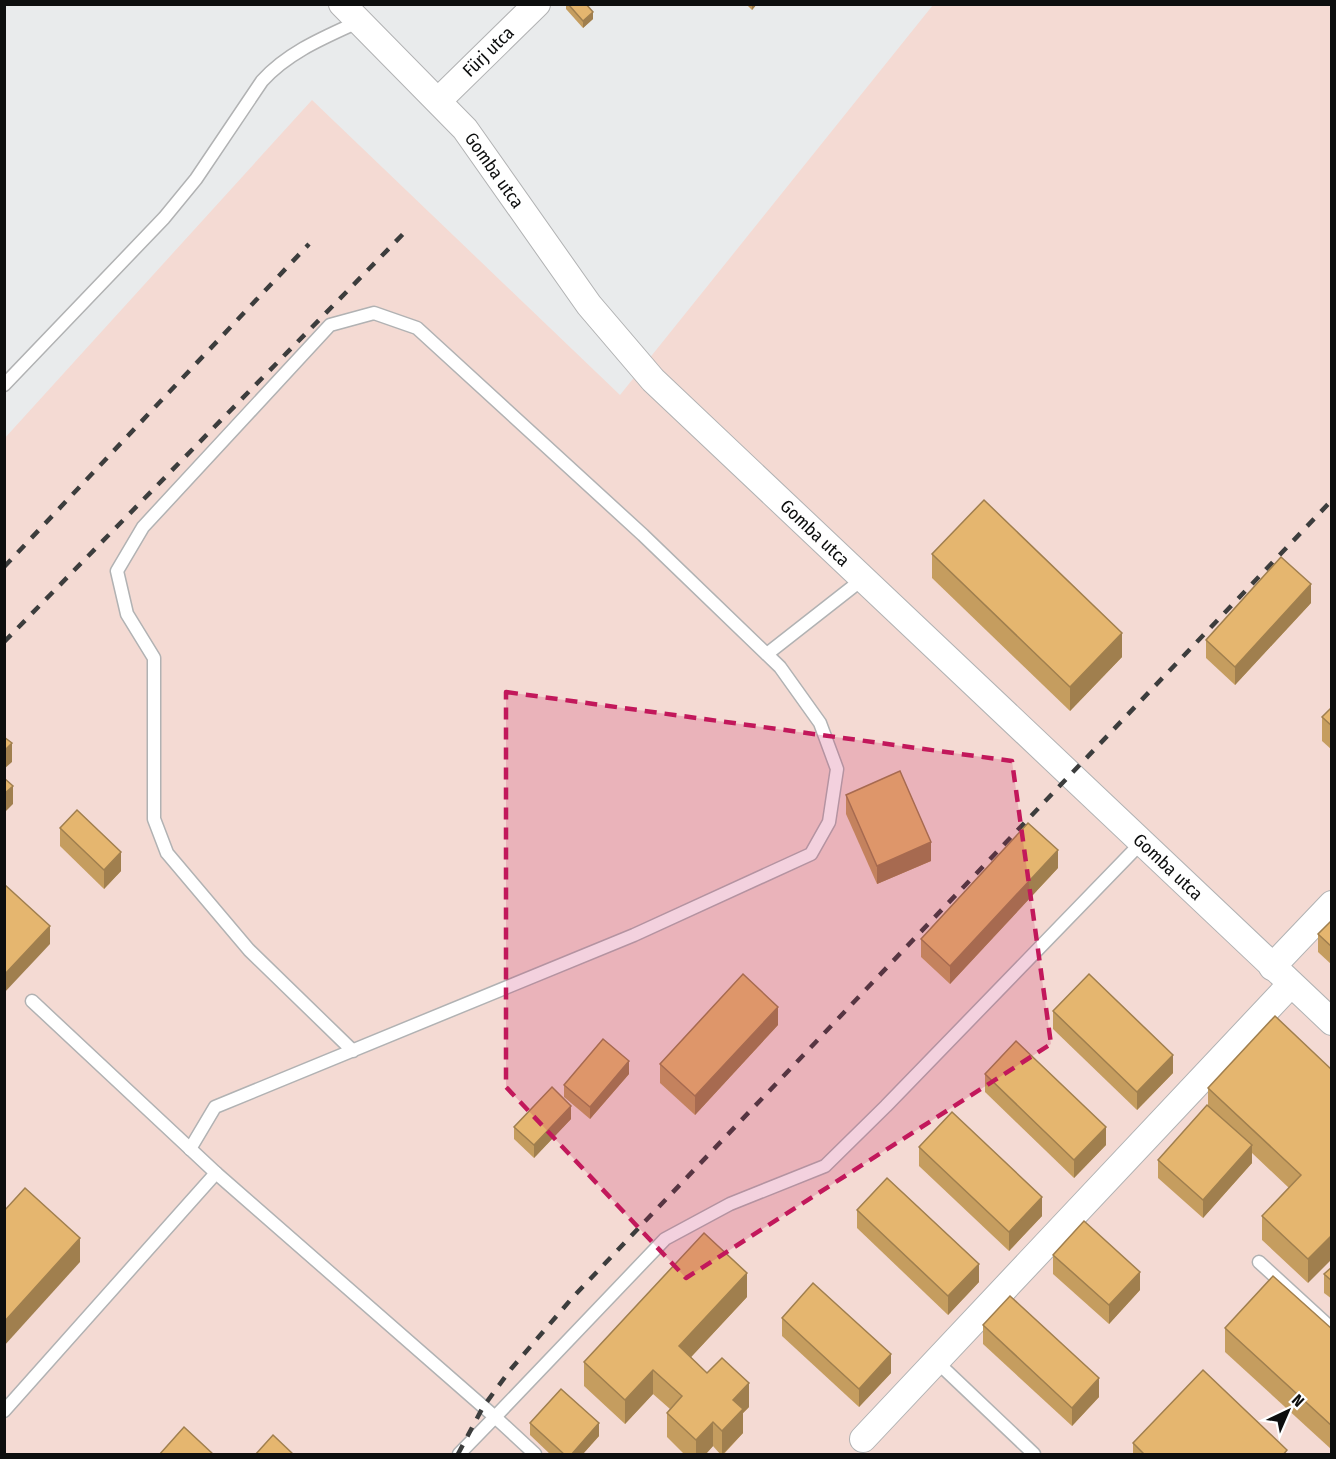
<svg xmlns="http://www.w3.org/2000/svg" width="1336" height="1459" font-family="'Fira Sans Condensed',sans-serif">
<rect width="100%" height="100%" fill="#e9ebec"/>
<!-- industrial -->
<polygon fill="#f4dad3" points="933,5 1331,5 1331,1454 5,1454 4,439 312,100 620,395"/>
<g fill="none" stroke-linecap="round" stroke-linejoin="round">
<!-- lane casing -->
<g stroke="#b1b2b3" stroke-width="15">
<g id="lane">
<path d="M4 385 164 218 196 179 262 81C288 52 325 37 360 21"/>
<polyline points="767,654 864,578"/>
<polyline points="190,1149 215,1107 634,935 811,854 829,822 837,769 820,723 780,667 643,535 417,328 374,313 330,325 143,527 117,571 127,614 154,658 154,819 167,853 249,950 353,1051"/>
<polyline points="216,1173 495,1417 459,1454"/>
<polyline points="1259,1262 1332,1329"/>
<polyline points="936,1361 1034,1454"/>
<polyline points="4,1411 216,1173 32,1001"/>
<polyline points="535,1454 495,1417 665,1239 730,1204 825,1166 886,1106 1142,842"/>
</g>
</g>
<!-- street casing -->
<g stroke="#b1b2b3" stroke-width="28">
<g id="street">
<path id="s1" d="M342 4 465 129 589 305 653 380 1332 1022"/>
<path id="s2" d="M439 100 537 4"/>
<polyline points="1272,967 1332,904"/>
<polyline points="863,1439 1291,984"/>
</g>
</g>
<!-- lane -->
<use href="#lane" stroke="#fff" stroke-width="12"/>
<!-- street -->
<use href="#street" stroke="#fff" stroke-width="26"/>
<!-- rail -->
<g stroke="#3c3d3d" stroke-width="4.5" stroke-dasharray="10 10" stroke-linecap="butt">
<polyline points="4,567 309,244"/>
<polyline points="4,642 407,230"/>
<polyline points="458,1454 483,1407 511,1369 573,1297 1332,500"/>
</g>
</g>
<!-- wall -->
<g fill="#c59d5f">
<polygon points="566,4 586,4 593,19 583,28 566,9"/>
<polygon points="746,4 757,4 752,10"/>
<polygon points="932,554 1122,657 1070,711 932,578"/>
<polygon points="1311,603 1235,685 1206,658 1206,640"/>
<polygon points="1332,707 1332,750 1322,741 1322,717"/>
<polygon points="846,795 931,861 877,884 846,814"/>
<polygon points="60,828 121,871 104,889 60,846"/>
<polygon points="1058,868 950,984 921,957 921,939"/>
<polygon points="1332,920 1332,965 1318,952 1318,934"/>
<polygon points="1053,1011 1173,1073 1137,1110 1053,1029"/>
<polygon points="778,1025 695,1115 660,1083 660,1064"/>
<polygon points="1332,1070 1308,1283 1262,1240 1262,1216 1289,1188 1252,1153 1252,1163 1203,1218 1158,1178 1158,1160 1208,1105 1208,1088"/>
<polygon points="629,1074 590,1119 564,1097 564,1085"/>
<polygon points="985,1074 1106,1145 1074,1178 985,1092"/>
<polygon points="571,1119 534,1158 514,1139 514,1127"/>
<polygon points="919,1147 1042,1216 1009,1251 919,1166"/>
<polygon points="857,1210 979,1282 948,1315 857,1228"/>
<polygon points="1053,1255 1140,1290 1109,1324 1053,1274"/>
<polygon points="1332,1267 1332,1299 1324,1293 1324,1274"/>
<polygon points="747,1297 691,1357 707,1373 749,1407 743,1413 743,1433 723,1455 721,1455 713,1446 705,1455 685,1455 667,1437 667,1413 670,1409 653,1394 625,1424 584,1386 584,1362"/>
<polygon points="782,1318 891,1373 859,1407 782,1336"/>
<polygon points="983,1325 1099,1397 1072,1426 983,1344"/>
<polygon points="1225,1328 1332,1329 1332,1450 1225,1352"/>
<polygon points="530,1423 599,1436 582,1455 551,1455 530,1435"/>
<polygon points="1133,1443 1287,1455 1133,1455"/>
</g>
<!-- shaded-wall -->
<g fill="#a07f4e">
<polygon points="752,4 757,4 752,10"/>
<polygon points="593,12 593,19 583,28 583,21"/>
<polygon points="1311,584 1311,603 1235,685 1235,667"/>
<polygon points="1122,633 1122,657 1070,711 1070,687"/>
<polygon points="12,743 12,762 4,769 4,751"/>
<polygon points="13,786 13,804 4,813 4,794"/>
<polygon points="931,842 931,861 877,884 877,866"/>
<polygon points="1058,850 1058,868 950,984 950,966"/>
<polygon points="121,852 121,871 104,889 104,870"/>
<polygon points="50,926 50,944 4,993 4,975"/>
<polygon points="778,1007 778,1025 695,1115 695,1096"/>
<polygon points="1173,1055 1173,1073 1137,1110 1137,1092"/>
<polygon points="629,1061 629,1074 590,1119 590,1107"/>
<polygon points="571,1106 571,1119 534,1158 534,1145"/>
<polygon points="1106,1127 1106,1145 1074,1178 1074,1160"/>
<polygon points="1252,1145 1252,1163 1203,1218 1203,1200"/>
<polygon points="1042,1197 1042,1216 1009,1251 1009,1232"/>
<polygon points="1332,1235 1332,1259 1308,1283 1308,1259"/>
<polygon points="80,1238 80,1262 4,1346 4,1322"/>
<polygon points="979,1264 979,1282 948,1315 948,1296"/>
<polygon points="1140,1272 1140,1290 1109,1324 1109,1305"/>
<polygon points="747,1273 747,1297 679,1370 679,1346"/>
<polygon points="891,1354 891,1373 859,1407 859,1389"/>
<polygon points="653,1370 653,1394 625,1424 625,1400"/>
<polygon points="1099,1378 1099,1397 1072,1426 1072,1408"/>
<polygon points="749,1383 749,1407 743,1413 743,1433 722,1455 722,1431 733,1400"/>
<polygon points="713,1422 713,1446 705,1455 696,1455 696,1440"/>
<polygon points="599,1423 599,1436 582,1455 571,1455"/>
</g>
<!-- building -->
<g fill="#e5b66f" stroke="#a07f4e" stroke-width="1.5">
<polygon points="568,4 586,4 593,12 583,21"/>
<polygon points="984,500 1122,633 1070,687 932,554"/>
<polygon points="1281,557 1311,584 1235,667 1206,640"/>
<polygon points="1332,707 1332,726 1322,717"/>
<polygon points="4,737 12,743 4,751"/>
<polygon points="900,771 931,842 877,866 846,795"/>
<polygon points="4,778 13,786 4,794"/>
<polygon points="77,810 121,852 104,870 60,828"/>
<polygon points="1028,823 1058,850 950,966 921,939"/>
<polygon points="4,884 50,926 4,975"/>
<polygon points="1332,920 1332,947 1318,934"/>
<polygon points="743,974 778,1007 695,1096 660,1064"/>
<polygon points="1089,974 1173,1055 1137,1092 1053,1011"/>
<polygon points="1275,1016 1332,1070 1332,1235 1308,1259 1262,1216 1301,1175 1208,1088"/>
<polygon points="603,1039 629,1061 590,1107 564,1085"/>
<polygon points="1016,1041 1106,1127 1074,1160 985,1074"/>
<polygon points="552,1087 571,1106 534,1145 514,1127"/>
<polygon points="1207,1105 1252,1145 1203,1200 1158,1160"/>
<polygon points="952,1112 1042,1197 1009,1232 919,1147"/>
<polygon points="887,1178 979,1264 948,1296 857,1210"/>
<polygon points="25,1188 80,1238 4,1322 4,1211"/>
<polygon points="1084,1221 1140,1272 1109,1305 1053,1255"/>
<polygon points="704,1233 747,1273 679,1346 707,1373 722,1358 749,1383 733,1400 743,1409 722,1431 713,1422 696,1440 667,1413 682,1396 653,1370 625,1400 584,1362"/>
<polygon points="1332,1267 1332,1281 1324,1274"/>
<polygon points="1273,1276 1332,1329 1332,1426 1225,1328"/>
<polygon points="813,1283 891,1354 859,1389 782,1318"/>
<polygon points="1010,1296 1099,1378 1072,1408 983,1325"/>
<polygon points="1203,1370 1287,1450 1283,1455 1145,1455 1133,1443"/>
<polygon points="561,1389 599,1423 571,1455 565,1455 530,1423"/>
<polygon points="184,1427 214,1455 159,1455"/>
<polygon points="273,1435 294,1455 255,1455"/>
</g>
<!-- marked area -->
<path fill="#c2185b" fill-opacity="0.2" stroke="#c2185b" stroke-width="4.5" stroke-dasharray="12 8" stroke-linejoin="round" d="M506 692 1012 761 1051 1044 686 1278 506 1087Z"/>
<g text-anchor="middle" stroke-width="6" stroke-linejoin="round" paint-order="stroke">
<!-- street labels -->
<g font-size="18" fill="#0d0e0e" stroke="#fff">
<text dy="6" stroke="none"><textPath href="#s2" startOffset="69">Fürj utca</textPath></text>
<text dy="6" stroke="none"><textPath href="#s1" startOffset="226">Gomba utca</textPath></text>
<text dy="6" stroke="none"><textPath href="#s1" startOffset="712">Gomba utca</textPath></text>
<text dy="6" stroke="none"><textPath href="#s1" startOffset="1198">Gomba utca</textPath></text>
</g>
</g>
<!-- border -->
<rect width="1336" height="1459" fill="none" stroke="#0d0e0e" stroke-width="12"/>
<!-- north arrow -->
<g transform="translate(1288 1411) rotate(44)" stroke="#ffffff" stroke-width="4.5" paint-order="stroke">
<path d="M0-4.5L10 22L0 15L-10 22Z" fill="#0d0e0e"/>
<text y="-9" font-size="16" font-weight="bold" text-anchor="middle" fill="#0d0e0e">N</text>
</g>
</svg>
